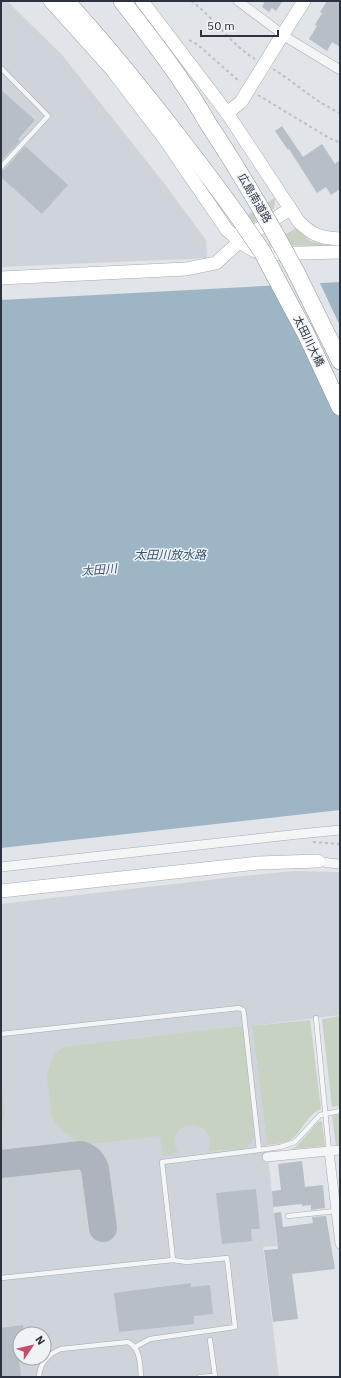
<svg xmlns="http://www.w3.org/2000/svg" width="341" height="1378" font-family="'IBM Plex Sans','Noto Sans JP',sans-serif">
<rect width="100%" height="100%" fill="#e1e4e9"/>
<!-- built -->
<g fill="#cfd4da" fill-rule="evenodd">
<polygon points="1,1 7,1 62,55 164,183 206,240 207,258 1,267"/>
<path d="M294 871 340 872V1015L252 1026 267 1145 277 1246 263 1247 279 1377H1V904L243 876ZM20 1334H44V1358H20Z"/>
</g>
<!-- green -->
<g fill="#c7d2c2">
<polygon points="275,198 274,208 271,212 249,226 233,224"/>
<polygon points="296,228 310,241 329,246 268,245"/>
<polygon points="340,1016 340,1106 332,1107 322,1019"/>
<path d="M310 1020 321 1109C306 1115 302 1133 289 1141 283 1144 274 1144 267 1145L252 1026Z"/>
<path d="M243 1026 254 1138 246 1148 208 1151C219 1123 177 1114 175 1141 174 1145 177 1150 178 1153L162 1156 160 1136 90 1144 74 1139 64 1132 55 1122 51 1113 47 1078 49 1067 55 1054 64 1047Z"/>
<polygon points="1,1083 5,1114 1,1130"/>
<polygon points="340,1114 340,1145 336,1146 332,1116"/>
<polygon points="322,1121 325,1146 291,1149 297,1146 318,1122"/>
</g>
<!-- water -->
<polygon fill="#9eb5c6" points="340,282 340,810 1,848 1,300"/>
<!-- pier -->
<polygon fill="#e1e4e9" points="319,281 340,326 340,418 304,336 276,284"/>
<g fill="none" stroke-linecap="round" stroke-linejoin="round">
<!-- taxiway -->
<path stroke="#aeb4bd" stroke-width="28" d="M1 1164 81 1155C89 1158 92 1161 95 1169L103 1228"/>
</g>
<!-- building -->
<g fill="#b8bec5">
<polygon points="262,1 283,1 276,11 272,8 269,12 262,7 264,3"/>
<polygon points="327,1 340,1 340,47 332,42 327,51 309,39 317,26 315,25 322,13 320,12"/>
<polygon points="1,90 35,120 18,139 20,141 1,161"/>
<polygon points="282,126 303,157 322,144 335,164 340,160 340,189 331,195 326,187 317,193 289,149 288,150 275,131"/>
<polygon points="25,146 68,185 42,214 1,177 1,171 4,170"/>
<polygon points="302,1161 305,1187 323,1185 325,1208 311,1210 311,1205 302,1206 302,1204 273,1207 272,1191 281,1190 278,1164"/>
<polygon points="256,1189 260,1229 251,1229 252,1241 222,1244 216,1193"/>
<polygon points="281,1212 283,1227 313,1223 312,1217 326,1216 335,1269 292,1274 298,1319 273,1322 264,1250 278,1249 274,1213"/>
<polygon points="191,1283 191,1287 210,1285 213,1314 194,1316 194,1324 119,1332 114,1293"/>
<polygon points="23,1325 24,1334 20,1334 20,1342 17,1342 21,1377 1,1377 1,1328"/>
</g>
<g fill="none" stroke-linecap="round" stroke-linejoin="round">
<!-- lane casing -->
<g stroke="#a6abb3" stroke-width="5.5">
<g id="lane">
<polyline points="1,68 48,116 1,167"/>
<polyline points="316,1018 329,1151"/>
<polyline points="1,1034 239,1008 243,1010 244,1015 259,1150 162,1162 173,1260 1,1278"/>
<polyline points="259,1150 280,1147 295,1142 320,1115 340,1111"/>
<polyline points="288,1216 336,1211"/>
<polyline points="135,1347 150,1339 235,1327 227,1258 187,1262 173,1260"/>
<path d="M39 1377C40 1362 48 1354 61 1349L128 1342C141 1349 140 1365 141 1377"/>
<polyline points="200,1377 215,1376 210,1340"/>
</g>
</g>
<!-- street casing -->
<g stroke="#a6abb3" stroke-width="10">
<g id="street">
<polyline points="238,1 289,39 340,70"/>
<polyline points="318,861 329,863 340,864"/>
<polyline points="1,867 299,834 340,830"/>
<polyline points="340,1150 329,1151 340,1244"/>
<polyline points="267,1157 329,1151"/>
</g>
</g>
<!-- secondary casing -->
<g stroke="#a6abb3" stroke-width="14">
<g id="secondary">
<path d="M50 1 112 70 164 138 227 230C238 239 249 251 264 254L340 252"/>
<path d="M142 1 227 113 299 222C312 235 321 238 340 239"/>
<polyline points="273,50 304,1"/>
<polyline points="227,113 241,102 252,84"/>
<polyline points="1,278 186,269 216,263 240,241 290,209"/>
<polyline points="1,891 258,863 318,861"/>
</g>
</g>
<!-- highway casing -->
<g stroke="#89939e" stroke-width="18">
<g id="highway">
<path d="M66 1C99 37 130 75 160 113 189 150 218 187 244 225"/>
<path d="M122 1C153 41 184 81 209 125"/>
<polyline points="296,272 340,361"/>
<polyline points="275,276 306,334 340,407"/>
</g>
</g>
<!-- path -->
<g stroke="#bbbfc3" stroke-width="2" stroke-dasharray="3 3" stroke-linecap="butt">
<path d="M191 1C215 18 230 44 255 59"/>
<polyline points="189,40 198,45 240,82"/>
<path d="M273 69C296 83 315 102 340 113"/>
<polyline points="258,95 329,138 340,143"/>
<polyline points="313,842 340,844"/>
</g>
<!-- lane -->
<use href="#lane" stroke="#f3f5f7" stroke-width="4.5"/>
<!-- street -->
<use href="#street" stroke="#f3f5f7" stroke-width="9"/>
<!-- secondary -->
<use href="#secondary" stroke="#fff" stroke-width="13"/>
<!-- highway -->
<use href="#highway" stroke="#fff" stroke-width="17"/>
<!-- secondary-bridge casing -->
<g stroke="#a6abb3" stroke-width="14" stroke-linecap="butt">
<polyline id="secondary-bridge" points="252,84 273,50"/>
</g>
<!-- highway-bridge casing -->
<g stroke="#89939e" stroke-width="18" stroke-linecap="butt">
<g id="highway-bridge">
<path d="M209 125C241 173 269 222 296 272"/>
<polyline points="244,225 263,253 275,276"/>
</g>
</g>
<!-- secondary-bridge -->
<use href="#secondary-bridge" stroke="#fff" stroke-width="13"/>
<!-- highway-bridge -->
<use href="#highway-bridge" stroke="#fff" stroke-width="17"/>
</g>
<g text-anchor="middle" stroke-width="3" stroke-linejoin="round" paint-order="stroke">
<!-- street labels -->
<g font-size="11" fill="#2a333f" stroke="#f0f3f6">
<text transform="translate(255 198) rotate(60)" y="4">広島南道路</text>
<text transform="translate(309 341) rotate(64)" y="4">太田川大橋</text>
</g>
<!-- water labels -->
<g font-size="12" font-style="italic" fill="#375570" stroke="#f0f3f6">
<text x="170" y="559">太田川放水路</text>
<text transform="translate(99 570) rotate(-5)" y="4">太田川</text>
</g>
</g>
<!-- border -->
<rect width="341" height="1378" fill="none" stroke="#2a333f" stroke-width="4"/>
<!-- north arrow -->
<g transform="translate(32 1346) rotate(55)"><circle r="19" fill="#f0f3f6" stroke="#a1a6ad"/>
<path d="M0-3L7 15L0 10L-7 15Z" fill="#c64e69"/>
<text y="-6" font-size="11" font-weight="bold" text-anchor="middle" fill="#2a333f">N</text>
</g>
<!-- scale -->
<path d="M201 30v6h77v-6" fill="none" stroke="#2a333f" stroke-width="2"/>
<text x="207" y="30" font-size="12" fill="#2a333f" stroke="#f0f3f6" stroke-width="3" paint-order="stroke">50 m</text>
</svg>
